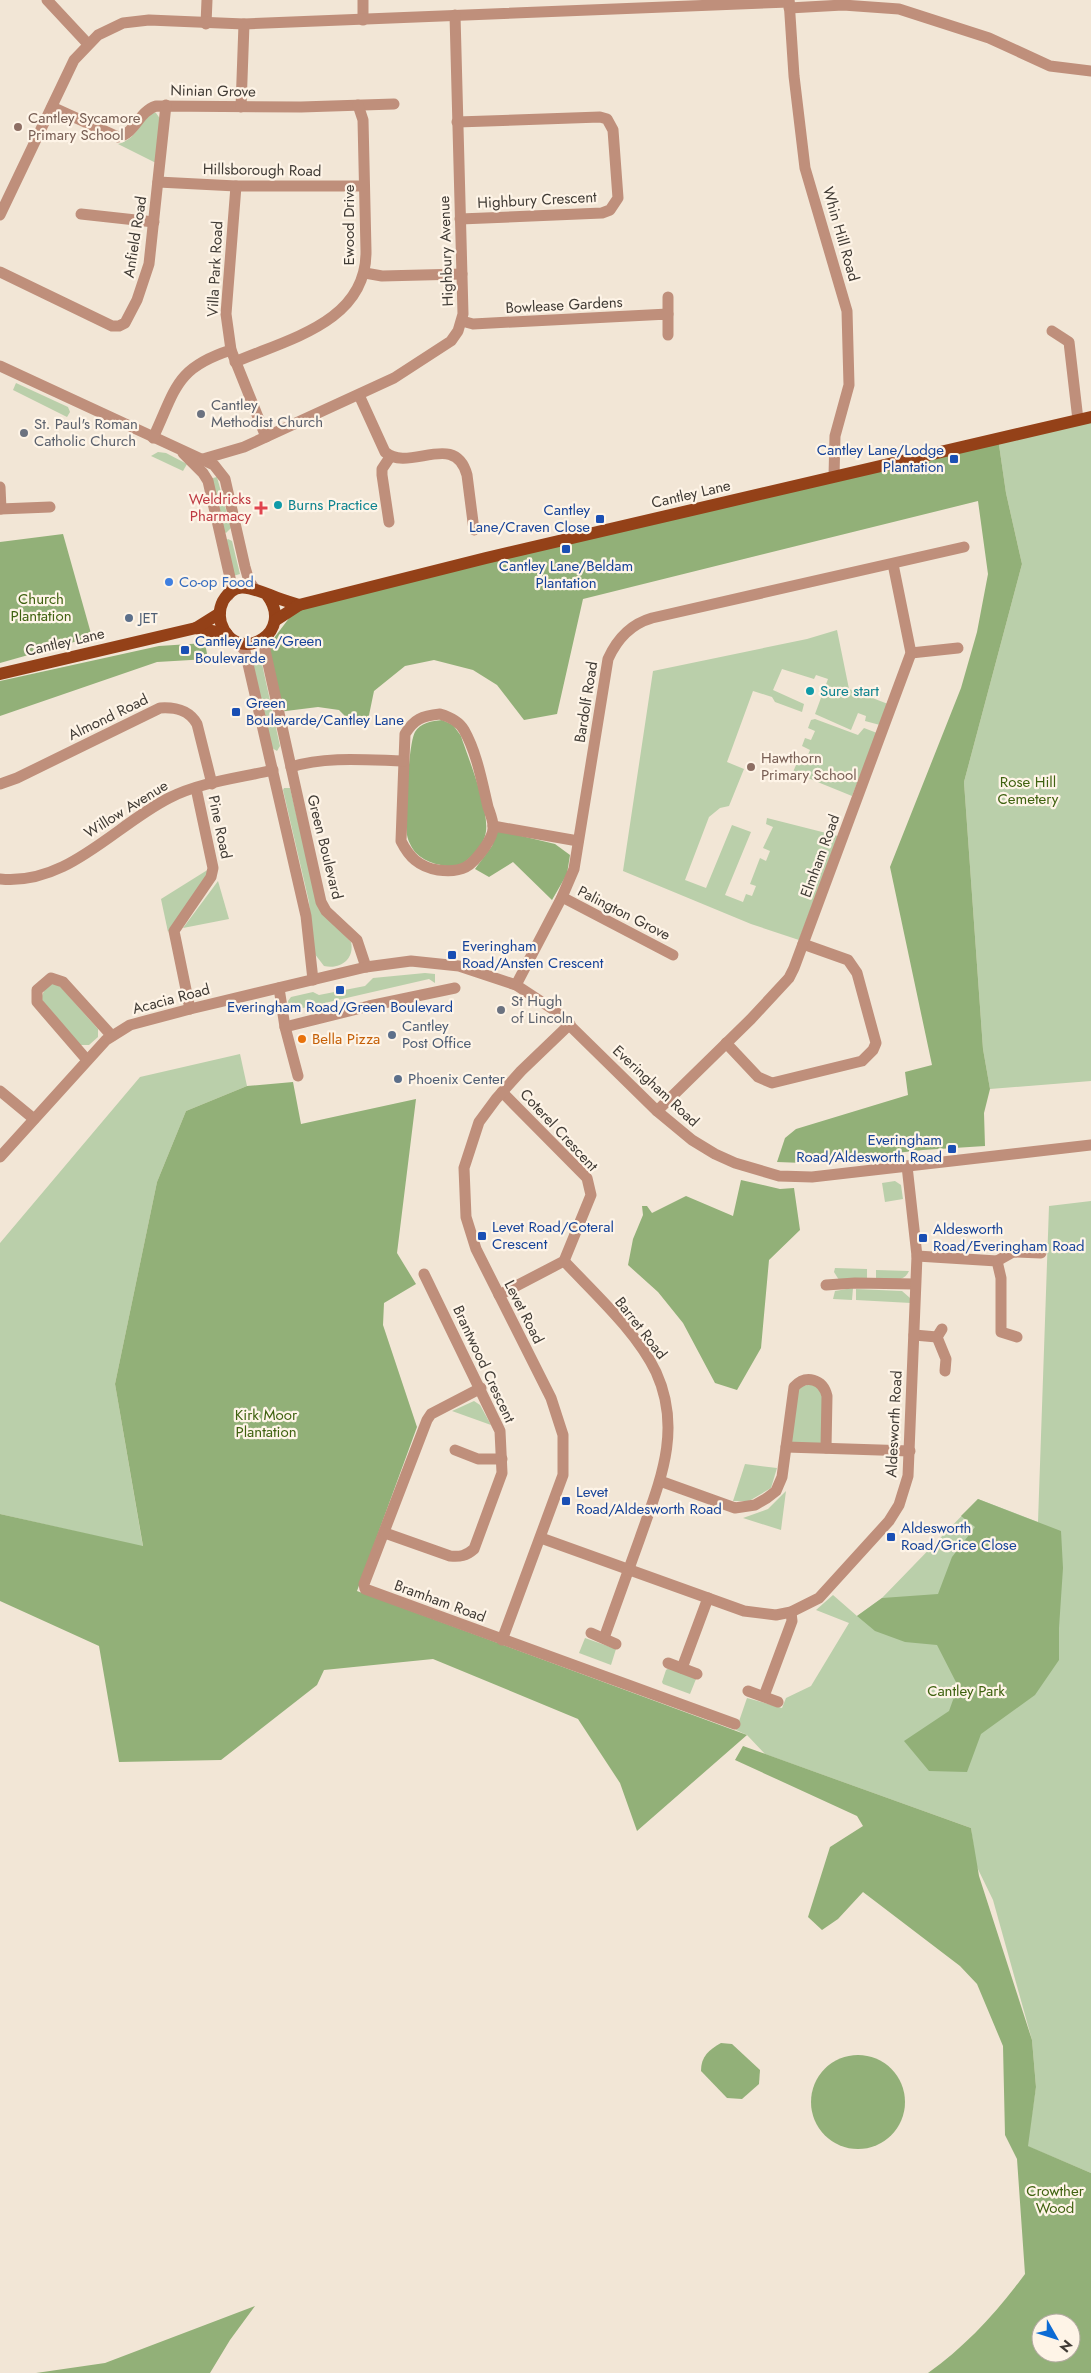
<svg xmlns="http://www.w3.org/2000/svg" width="1091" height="2373" font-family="Jost,sans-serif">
<rect width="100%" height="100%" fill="#f2e6d6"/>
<!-- green -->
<g fill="#bacfaa">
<path d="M150 112 156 113 161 120 158 164 118 144C136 139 139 125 150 112Z"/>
<polygon points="16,383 68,407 70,412 67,417 13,390"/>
<polygon points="1091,417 1091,1081 990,1089 983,1049 964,782 1022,564 1006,493 998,438"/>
<polygon points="158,452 166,453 187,464 183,471 151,456"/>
<polygon points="217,477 231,528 226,533 223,531 209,479"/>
<polygon points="228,539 232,541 240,574 233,576 225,541"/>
<polygon points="837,630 849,689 888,704 880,725 865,721 866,716 858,713 851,730 815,714 828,679 816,675 814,679 782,669 773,690 804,704 802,712 775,702 772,697 753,691 727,762 744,769 729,806 720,808 709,817 685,880 706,888 732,825 751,832 725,895 743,902 746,894 752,896 756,886 750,884 760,858 766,861 770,851 763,848 773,827 766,824 767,818 838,836 799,940 751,924 623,871 653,671 807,639"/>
<polygon points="253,664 262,664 280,746 277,751 272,748"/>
<polygon points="815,719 858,735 864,728 877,733 852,796 793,772 799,758 806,760 810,750 802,746 805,738 811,740 815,731 808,728 811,720"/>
<path d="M284 788H290L319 909 351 942C355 959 340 970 324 966L314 953 309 902 283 790Z"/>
<polygon points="209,869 208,875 168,932 161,899"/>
<polygon points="218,881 229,919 183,928"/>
<polygon points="425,973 435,974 435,983 429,979 290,1011 288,1001 291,997 313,992 319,995 365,986 373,978"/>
<path d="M57 983 98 1029V1037L89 1045H80L41 999C44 989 47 984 57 983Z"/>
<polygon points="240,1054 247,1086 186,1111 157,1182 115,1384 143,1547 0,1514 0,1243 140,1077"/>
<polygon points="895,1181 901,1185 903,1199 885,1202 882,1183"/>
<polygon points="1091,1201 1091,2173 1027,2146 1036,2087 1032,2040 993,1900 976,1865 971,1828 765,1754 747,1735 736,1730 747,1698 782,1708 786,1698 811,1686 849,1623 816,1610 833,1595 857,1616 882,1598 978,1499 1038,1522 1049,1206"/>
<polygon points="835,1268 867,1269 867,1281 839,1280 834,1272"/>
<path d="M876 1270 909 1271C903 1284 888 1280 876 1280Z"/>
<polygon points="853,1288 852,1300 833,1299 835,1291"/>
<polygon points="856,1289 902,1291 910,1298 911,1303 856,1300"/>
<polygon points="821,1383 826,1448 786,1447 794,1387"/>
<polygon points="474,1401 480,1405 491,1425 452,1411"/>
<polygon points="745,1464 777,1468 771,1488 749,1501 733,1501"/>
<polygon points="786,1491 781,1530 743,1518 768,1509"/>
<polygon points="585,1638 616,1649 611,1665 579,1653"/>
<polygon points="669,1668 696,1679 690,1694 663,1684 662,1682 666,1670"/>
</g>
<!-- forest -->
<g fill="#92b078" fill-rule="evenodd">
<polygon points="998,438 1006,493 1022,564 964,782 983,1049 990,1089 984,1113 985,1146 923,1150 804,1163 777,1162 785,1138 796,1129 908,1095 905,1072 932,1065 890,867 961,688 977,632 988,574 978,501 583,599 557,714 524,720 497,685 473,670 434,660 405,666 374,691 368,720 350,721 339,710 318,707 278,712 265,650 299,605"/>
<polygon points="63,534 92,637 0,663 0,542"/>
<polygon points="205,643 208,659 157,662 0,716 0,681 159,646"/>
<path d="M442 720 453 725 461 736C468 758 492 815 485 836 481 850 469 859 458 867 443 866 426 864 415 852 412 848 408 841 407 835 405 820 408 744 415 732 420 723 432 721 442 720Z"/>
<polygon points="497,830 555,844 570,855 567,874 552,900 513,862 489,877 475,869 492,846"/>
<polygon points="293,1082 301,1124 416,1099 397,1253 416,1284 384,1303 383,1325 417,1427 357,1591 747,1735 637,1831 620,1783 578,1719 433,1659 324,1670 317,1685 221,1760 119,1762 99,1646 0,1601 0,1514 143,1546 115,1384 157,1182 186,1111 247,1086"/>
<polygon points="741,1180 780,1189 794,1188 800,1230 769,1260 761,1348 737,1390 715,1383 683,1323 658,1292 628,1265 633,1239 643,1215 642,1206 647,1206 652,1213 686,1196 733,1216"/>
<polygon points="978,1499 1061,1531 1063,1568 1059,1628 1059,1660 1035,1695 981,1734 967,1772 929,1771 904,1741 949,1711 958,1686 937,1645 905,1642 875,1631 857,1616 882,1598 938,1594 952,1557 975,1527 961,1516"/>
<path d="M743 1746 971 1828 979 1876 1032 2040 1036 2087 1028 2146 1091 2173V2373H928C966 2346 997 2312 1025 2274L1017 2159 1005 2135 1003 2046 977 1984 960 1966 863 1892 838 1919 822 1930 808 1917 830 1847 863 1826 857 1816 735 1760ZM1041 2323H1071V2353H1041Z"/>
<path d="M721 2043 732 2044 760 2070 759 2084 742 2099 727 2098 701 2071C701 2056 709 2050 721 2043Z"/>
<circle cx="858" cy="2102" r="47"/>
<polygon points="255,2306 230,2340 210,2373 36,2373 105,2363"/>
</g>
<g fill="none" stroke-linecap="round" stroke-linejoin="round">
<!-- minor -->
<g stroke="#bf8f7b" stroke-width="11">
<polyline points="47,0 88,44"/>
<polyline points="789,0 794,76 805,168 847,311 849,385 835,436 834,476"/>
<polyline points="789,8 843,5 899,9 989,38 1050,66 1091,71"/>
<polyline points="363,20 363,0"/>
<polyline points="206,24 207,0"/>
<path d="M52 107 118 137C136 133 138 112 156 106L301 107 394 104"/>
<polyline points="241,107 244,24"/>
<polyline points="457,122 600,117 607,119 613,130 618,198 610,210 602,213 460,219"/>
<polyline points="158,182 236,186 364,186"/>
<polyline points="236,186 226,314 231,350 266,437"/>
<polyline points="81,214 154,222"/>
<polyline points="0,215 74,60 98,35 123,23 149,20 244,24 789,2"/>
<polyline points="0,272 112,326 119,326 125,323 137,300 149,264 166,105"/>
<polyline points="365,273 382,276 462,274"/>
<polyline points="668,297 668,314"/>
<polyline points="462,321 473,324 668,314 668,335"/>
<polyline points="1052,331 1069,342 1078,420"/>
<path d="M235 362C288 339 367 322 366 251L363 120 358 105"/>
<polyline points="0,366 214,465 225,479 245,567 249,581 254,588"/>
<path d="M359 395 385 452C409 473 455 430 467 475L474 530"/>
<path d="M153 438C176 389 175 368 231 350"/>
<polyline points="183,453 203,473 208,481 231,582 228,596"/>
<polyline points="203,459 244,447 394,378 451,341 458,331 463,314 455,15"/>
<polyline points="0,487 1,509"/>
<polyline points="0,509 50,507"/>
<polyline points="389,522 382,475 382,469 390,457"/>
<polyline points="269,634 265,650 321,902 326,911 357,940 366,967"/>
<polyline points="238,642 245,651 306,916 313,980"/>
<polyline points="911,653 958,648"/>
<path d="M440 714C450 717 459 721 464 730 477 753 482 782 488 807 490 813 493 820 493 826 494 833 489 841 485 847 471 867 463 873 438 870 419 867 409 857 401 841L405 734C414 719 422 716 440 714Z"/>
<path d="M291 767C326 756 367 760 403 761"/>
<path d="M0 784 17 778 160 708C176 707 189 710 197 724L212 784"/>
<polyline points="493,826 578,841"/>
<path d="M0 879C67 886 114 826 169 798 200 782 239 778 273 770"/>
<polyline points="562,897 673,955"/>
<path d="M516 985 562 897 574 869 608 659C617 639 631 624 652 618L964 547"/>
<polyline points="279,988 285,1027 298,1076"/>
<polyline points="190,1009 174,931 211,877 213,868 196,788"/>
<polyline points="285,1027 369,1006 455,988"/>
<polyline points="726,1043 758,1077 772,1083 862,1061 873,1050 876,1043 857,973 848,960 803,944"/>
<polyline points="87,1060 37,1002 37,990 51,978 63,982 112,1036"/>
<polyline points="0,1091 34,1119"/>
<polyline points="657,1111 751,1019 789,978 794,968 911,653 893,564"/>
<polyline points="0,1157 106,1040 130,1025 190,1009 366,967 411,961 459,966 516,985 554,1010 657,1111 692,1140 715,1154 735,1163 779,1176 812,1177 1091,1145"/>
<polyline points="917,1256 997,1261 1001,1278 1001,1332 1017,1337"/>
<path d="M564 1261C595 1294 637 1332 656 1372 683 1431 659 1483 640 1538 628 1572 616 1605 604 1638"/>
<polyline points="997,1261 1013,1252 1041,1253"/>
<polyline points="826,1285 855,1283 915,1284"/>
<polyline points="499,1295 564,1261 591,1195 587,1178 502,1092"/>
<polyline points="942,1329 937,1337 946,1359 945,1371"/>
<polyline points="914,1335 937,1337"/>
<polyline points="481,1388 431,1414 427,1420 364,1584 365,1589 735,1724"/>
<polyline points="786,1447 910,1451"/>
<polyline points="455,1450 478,1459 502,1459"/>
<path d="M660 1481 735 1508 755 1505 767 1498 776 1491 782 1477 794 1387C806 1374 823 1379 827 1396L826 1448"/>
<path d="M385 1533 450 1556C460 1557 466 1556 474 1549L502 1473 500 1431 424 1274"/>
<polyline points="541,1538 744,1611 776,1615 791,1612 819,1598 889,1521 899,1505 908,1476 917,1256 907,1166"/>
<polyline points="591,1633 616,1644"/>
<polyline points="502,1640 563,1475 563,1435 551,1398 476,1249 466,1217 464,1168 479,1122 496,1099 521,1071 570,1024"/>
<polyline points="668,1663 697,1674"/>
<polyline points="682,1668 708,1598"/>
<polyline points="748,1691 778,1702"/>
<polyline points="764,1696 792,1621 791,1612"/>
</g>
<!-- major -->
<g stroke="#944118" stroke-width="12">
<path d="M267 595C295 632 242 663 224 630 219 621 218 611 223 601 236 579 252 589 270 595 279 599 289 602 299 605"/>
<polyline points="276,620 299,605 486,558 1091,417"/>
<polyline points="196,628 227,634"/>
<polyline points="0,674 196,628 220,613"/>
</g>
</g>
<!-- markers -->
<g fill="#8d6e63" stroke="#fef4e7" stroke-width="2">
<circle cx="18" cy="127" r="5"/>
<circle cx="751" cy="767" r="5"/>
</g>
<g fill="#6b7280" stroke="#fef4e7" stroke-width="2">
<circle cx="201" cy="414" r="5"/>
<circle cx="24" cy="433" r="5"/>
<circle cx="501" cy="1010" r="5"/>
</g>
<g fill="#1a4fb4" stroke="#fef4e7" stroke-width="2">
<rect x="949" y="454" width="10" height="10" rx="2.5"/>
<rect x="595" y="514" width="10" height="10" rx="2.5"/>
<rect x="561" y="544" width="10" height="10" rx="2.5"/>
<rect x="180" y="645" width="10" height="10" rx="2.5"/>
<rect x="231" y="707" width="10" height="10" rx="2.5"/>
<rect x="447" y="950" width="10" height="10" rx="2.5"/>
<rect x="335" y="985" width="10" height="10" rx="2.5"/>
<rect x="947" y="1144" width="10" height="10" rx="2.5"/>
<rect x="477" y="1231" width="10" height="10" rx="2.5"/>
<rect x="918" y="1233" width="10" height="10" rx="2.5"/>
<rect x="561" y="1496" width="10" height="10" rx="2.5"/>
<rect x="886" y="1532" width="10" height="10" rx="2.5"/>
</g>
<g fill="#0f9aa8" stroke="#fef4e7" stroke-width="2">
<circle cx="278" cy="505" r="5"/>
<circle cx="810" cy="691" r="5"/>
</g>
<path fill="#e0444e" stroke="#fef4e7" stroke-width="2" d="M258.5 500.5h5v5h5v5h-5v5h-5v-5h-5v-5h5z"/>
<circle fill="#3f7fe0" stroke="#fef4e7" stroke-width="2" cx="169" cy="582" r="5"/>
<g fill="#5c6f8a" stroke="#fef4e7" stroke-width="2">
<circle cx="129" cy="618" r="5"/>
<circle cx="392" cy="1035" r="5"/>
<circle cx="398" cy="1079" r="5"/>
</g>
<circle fill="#e8710a" stroke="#fef4e7" stroke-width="2" cx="302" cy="1039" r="5"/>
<g text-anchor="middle" stroke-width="4.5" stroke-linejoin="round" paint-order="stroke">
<!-- street labels -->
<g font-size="15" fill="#403b35" stroke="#fef4e7">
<text transform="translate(213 91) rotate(1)" y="5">Ninian Grove</text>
<text transform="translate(262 170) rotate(1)" y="5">Hillsborough Road</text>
<text transform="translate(537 200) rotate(-3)" y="5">Highbury Crescent</text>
<text transform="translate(349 225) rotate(-90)" y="5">Ewood Drive</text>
<text transform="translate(841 234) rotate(74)" y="5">Whin Hill Road</text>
<text transform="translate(135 237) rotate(-81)" y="5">Anfield Road</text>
<text transform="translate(446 251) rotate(-92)" y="5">Highbury Avenue</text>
<text transform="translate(215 269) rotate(-87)" y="5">Villa Park Road</text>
<text transform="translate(564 305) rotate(-3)" y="5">Bowlease Gardens</text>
<text transform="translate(691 494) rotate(-13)" y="5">Cantley Lane</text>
<text transform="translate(65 642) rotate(-13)" y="5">Cantley Lane</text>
<text transform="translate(586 702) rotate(-81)" y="5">Bardolf Road</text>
<text transform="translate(108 717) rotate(-26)" y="5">Almond Road</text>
<text transform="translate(126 809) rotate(-32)" y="5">Willow Avenue</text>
<text transform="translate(220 827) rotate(78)" y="5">Pine Road</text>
<text transform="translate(325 847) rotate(76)" y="5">Green Boulevard</text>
<text transform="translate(820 856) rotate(-70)" y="5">Elmham Road</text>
<text transform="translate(624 913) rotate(27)" y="5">Palington Grove</text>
<text transform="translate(171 999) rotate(-15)" y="5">Acacia Road</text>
<text transform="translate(656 1086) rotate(43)" y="5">Everingham Road</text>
<text transform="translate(559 1130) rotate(47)" y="5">Coterel Crescent</text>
<text transform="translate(524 1312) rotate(63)" y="5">Levet Road</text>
<text transform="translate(641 1328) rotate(52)" y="5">Barret Road</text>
<text transform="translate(484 1364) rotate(65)" y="5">Brantwood Crescent</text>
<text transform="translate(894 1424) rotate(-87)" y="5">Aldesworth Road</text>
<text transform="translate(440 1601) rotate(20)" y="5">Bramham Road</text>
</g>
<!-- education labels -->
<g font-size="15" fill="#785e54" stroke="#fef4e7" text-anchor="start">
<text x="28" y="123">Cantley Sycamore<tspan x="28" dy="17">Primary School</tspan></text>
<text x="761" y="763">Hawthorn<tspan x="761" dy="17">Primary School</tspan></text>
</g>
<!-- worship labels -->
<g font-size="15" fill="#5b616d" stroke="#fef4e7" text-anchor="start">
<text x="211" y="410">Cantley<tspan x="211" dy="17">Methodist Church</tspan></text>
<text x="34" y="429">St. Paul's Roman<tspan x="34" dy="17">Catholic Church</tspan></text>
<text x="511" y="1006">St Hugh<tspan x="511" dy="17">of Lincoln</tspan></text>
</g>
<!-- transit labels -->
<g font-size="15" fill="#164399" stroke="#fef4e7" text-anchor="start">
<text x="944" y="455" text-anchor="end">Cantley Lane/Lodge<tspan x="944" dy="17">Plantation</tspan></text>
<text x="590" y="515" text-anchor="end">Cantley<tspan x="590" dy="17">Lane/Craven Close</tspan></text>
<text x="566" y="571" text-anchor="middle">Cantley Lane/Beldam<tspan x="566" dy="17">Plantation</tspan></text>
<text x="195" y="646">Cantley Lane/Green<tspan x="195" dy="17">Boulevarde</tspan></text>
<text x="246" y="708">Green<tspan x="246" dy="17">Boulevarde/Cantley Lane</tspan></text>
<text x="462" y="951">Everingham<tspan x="462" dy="17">Road/Ansten Crescent</tspan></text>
<text x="340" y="1012" text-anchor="middle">Everingham Road/Green Boulevard</text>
<text x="942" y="1145" text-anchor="end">Everingham<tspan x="942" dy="17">Road/Aldesworth Road</tspan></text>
<text x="492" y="1232">Levet Road/Coteral<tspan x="492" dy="17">Crescent</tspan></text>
<text x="933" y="1234">Aldesworth<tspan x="933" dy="17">Road/Everingham Road</tspan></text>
<text x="576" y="1497">Levet<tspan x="576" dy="17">Road/Aldesworth Road</tspan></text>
<text x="901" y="1533">Aldesworth<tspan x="901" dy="17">Road/Grice Close</tspan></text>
</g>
<!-- health labels -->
<g font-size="15" fill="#be3a42" stroke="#fef4e7" text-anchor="end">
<text x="251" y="504">Weldricks<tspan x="251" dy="17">Pharmacy</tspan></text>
</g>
<!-- culture labels -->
<g font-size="15" fill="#0d838f" stroke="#fef4e7" text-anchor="start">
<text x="288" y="510">Burns Practice</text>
<text x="820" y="696">Sure start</text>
</g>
<!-- shop labels -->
<g font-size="15" fill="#366cbe" stroke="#fef4e7" text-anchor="start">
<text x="179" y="587">Co-op Food</text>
</g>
<!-- park labels -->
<g font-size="15" fill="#3f6210" stroke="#fef4e7">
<text x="41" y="604">Church<tspan x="41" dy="17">Plantation</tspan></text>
<text x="1028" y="787">Rose Hill<tspan x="1028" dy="17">Cemetery</tspan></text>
<text x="266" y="1420">Kirk Moor<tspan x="266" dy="17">Plantation</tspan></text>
<text x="966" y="1696">Cantley Park</text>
<text x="1055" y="2196">Crowther<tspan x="1055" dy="17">Wood</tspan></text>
</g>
<!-- service labels -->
<g font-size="15" fill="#4e5e75" stroke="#fef4e7" text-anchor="start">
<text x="139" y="623">JET</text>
<text x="402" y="1031">Cantley<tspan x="402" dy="17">Post Office</tspan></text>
<text x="408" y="1084">Phoenix Center</text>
</g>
<!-- food labels -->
<g font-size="15" fill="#c56008" stroke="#fef4e7" text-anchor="start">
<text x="312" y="1044">Bella Pizza</text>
</g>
</g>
<!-- north arrow -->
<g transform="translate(1056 2338) rotate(129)"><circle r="24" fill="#fef4e7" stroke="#b2aaa0"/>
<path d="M0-4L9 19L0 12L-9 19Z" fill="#0c6bd4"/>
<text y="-8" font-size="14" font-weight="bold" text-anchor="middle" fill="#403b35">N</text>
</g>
</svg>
